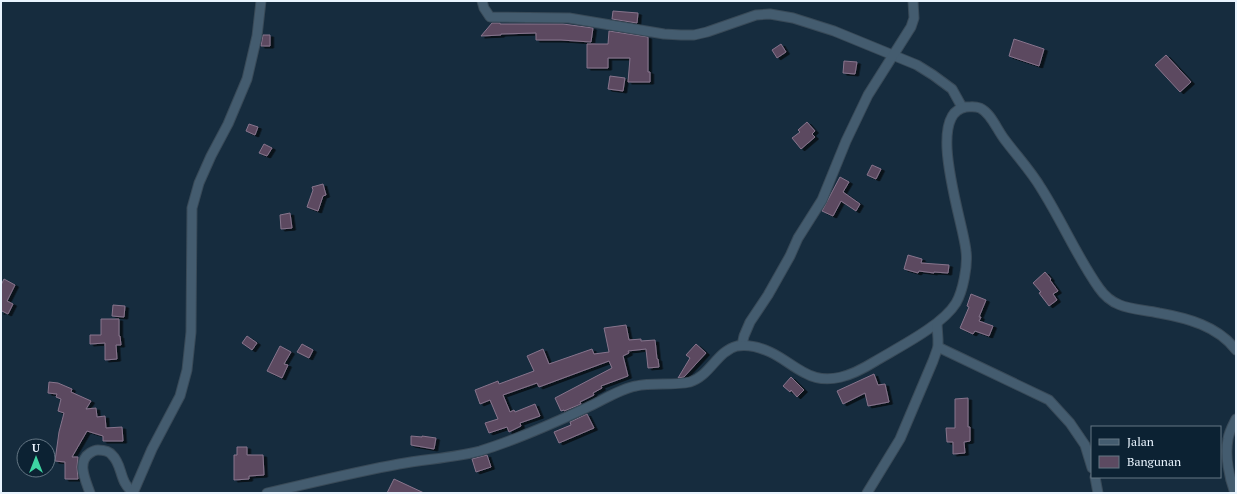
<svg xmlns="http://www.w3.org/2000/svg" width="1237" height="494" font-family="'PT Serif',serif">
<defs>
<filter id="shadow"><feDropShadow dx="3.5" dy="2" stdDeviation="0" flood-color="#0009"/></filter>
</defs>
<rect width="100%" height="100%" fill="#162c3e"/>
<!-- building -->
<g fill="#5c4a61" stroke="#87748c" filter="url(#shadow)">
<polygon points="613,11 638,13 637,23 612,19"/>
<polygon points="492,23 500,23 500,24 563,24 593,28 591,42 561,40 536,40 536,33 501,34 501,35 481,36"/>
<polygon points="609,31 648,37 648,72 650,72 650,82 628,82 630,58 608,58 608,68 587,68 587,44 608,44"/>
<polygon points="263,35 270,35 270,46 261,46"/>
<polygon points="1014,39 1044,49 1039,66 1009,56"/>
<polygon points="781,44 786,52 777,58 772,50"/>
<polygon points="1166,55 1191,82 1180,92 1155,65"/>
<polygon points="844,61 857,62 855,74 843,73"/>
<polygon points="610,76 625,78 623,91 608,89"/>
<polygon points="807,122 815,131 812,134 815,137 801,149 792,138 800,132 798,130"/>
<polygon points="249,124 258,127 255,135 246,131"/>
<polygon points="264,144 272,148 267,156 259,153"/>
<polygon points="872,165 881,169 876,179 867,175"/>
<polygon points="840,177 849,182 843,192 860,204 856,211 841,201 833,216 822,211"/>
<polygon points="323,184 326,195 323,196 318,211 307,207 313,190 312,187"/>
<polygon points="290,213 292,228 281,229 280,215"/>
<polygon points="908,255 922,259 921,263 949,265 948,273 934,272 934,273 919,271 918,273 904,269"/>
<polygon points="1045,272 1051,279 1050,280 1058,291 1053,294 1057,300 1049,306 1039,293 1041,292 1033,283"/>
<polygon points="4,279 15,285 7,301 13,304 8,314 2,311 1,313 1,285"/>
<polygon points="971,294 986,300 979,317 981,317 979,321 993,326 989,336 975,331 973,334 960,328 969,307 967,306"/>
<polygon points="113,305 125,306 124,317 112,316"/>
<polygon points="101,319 119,319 119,336 120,336 121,345 116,345 117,359 105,360 105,343 90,344 90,335 101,335"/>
<polygon points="626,325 629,340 641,339 641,341 655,340 657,359 658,359 659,367 648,368 646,349 628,351 629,353 623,356 628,376 601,386 602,388 593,393 594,395 580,402 581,404 564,411 564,410 561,411 555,398 612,368 609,361 539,387 537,383 503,395 510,412 514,410 515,412 535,404 540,416 520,423 521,426 509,432 507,427 489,433 485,423 498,419 490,400 480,404 475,390 498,381 499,384 534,371 527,356 543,349 549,364 592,349 594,354 609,352 604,328"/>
<polygon points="247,336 257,343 252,350 242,343"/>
<polygon points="302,344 313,350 309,358 297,352"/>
<polygon points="696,344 706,353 684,377 678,378 690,358 686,355"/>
<polygon points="280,346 291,352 284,364 288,365 282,378 267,371"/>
<polygon points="874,374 878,385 885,384 889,402 868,406 865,393 843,404 837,391"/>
<polygon points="791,377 804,390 797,397 791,390 790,392 783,386"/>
<polygon points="49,382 58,383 72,389 71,392 91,401 86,409 96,408 97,417 105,416 106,428 122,427 123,441 103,441 103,436 87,431 72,457 78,457 77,467 78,479 65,479 65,462 55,461 59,432 64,413 58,411 61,399 56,397 57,394 48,393"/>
<polygon points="968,398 968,427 970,427 970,441 964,442 965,453 953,454 953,442 947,442 946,428 955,428 955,399"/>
<polygon points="587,414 594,428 559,443 554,432 571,425 570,422"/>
<polygon points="411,436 422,437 422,436 436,438 434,449 411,445"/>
<polygon points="237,447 247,447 247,455 263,455 264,475 249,476 249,479 234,480 234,455 237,455"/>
<polygon points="487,455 491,467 476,472 472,459"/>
<polygon points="394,479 424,493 387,493"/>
</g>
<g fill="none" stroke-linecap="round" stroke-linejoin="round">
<!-- street casing -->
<g stroke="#394a58" stroke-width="11">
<g id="street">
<polyline points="482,1 484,8 490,17 569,18 664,34 681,35 694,35 707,32 756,15 770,14 793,18 834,31 917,65 933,75 952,89 962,107"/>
<polyline points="742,345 744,336 750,322 768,295 790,256 798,238 822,200 846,141 868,95 911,27 914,18 913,1"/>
<polyline points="938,347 1049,400 1070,423 1085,445 1092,468"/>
<polyline points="1095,477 1098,493"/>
<path d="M90 493C86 481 76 462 90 453 93 451 95 450 98 450 104 450 109 451 112 455 120 462 120 474 125 483 127 487 130 490 133 493"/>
<polyline points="133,493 152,449 180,396 187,370 191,332 192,208 199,183 211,156 228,124 247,79 257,36 261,1"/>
<path d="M267 493C311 483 355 472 399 464 426 459 453 458 480 451 516 440 552 424 586 408 602 401 619 389 636 386 653 382 672 386 690 382 710 376 717 351 737 346 749 344 759 347 770 352 783 358 793 367 805 373 828 386 853 375 874 362 897 348 942 326 956 303 963 291 968 265 966 251 964 224 924 113 966 107 971 107 975 106 980 108 991 113 997 130 1005 140 1017 156 1031 171 1041 188 1062 221 1077 257 1099 288 1114 310 1135 308 1159 313 1187 318 1218 326 1236 350"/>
<polyline points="867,493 900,439 933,361 938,347 938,339 937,324"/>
<path d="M1235 493C1229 477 1225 456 1228 439 1229 432 1233 425 1236 419"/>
</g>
</g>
<!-- street -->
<use href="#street" stroke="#445c6f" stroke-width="9"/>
</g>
<!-- border -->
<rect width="1237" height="494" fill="none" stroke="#e9f4fe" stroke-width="4"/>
<!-- legend -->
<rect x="1091" y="426" width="130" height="52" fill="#0c2233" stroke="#647684"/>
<rect x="1099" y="439" width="20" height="6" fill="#445c6f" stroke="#647684"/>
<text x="1127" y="446" font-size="12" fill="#e9f4fe">Jalan</text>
<rect x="1099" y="456" width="20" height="12" fill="#5c4a61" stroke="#647684"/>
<text x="1127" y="466" font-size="12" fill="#e9f4fe">Bangunan</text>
<!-- north arrow -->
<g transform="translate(36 458)"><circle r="19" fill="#0c2233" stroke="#647684"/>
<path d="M0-3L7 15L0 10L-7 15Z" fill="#3ed4a2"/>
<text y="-6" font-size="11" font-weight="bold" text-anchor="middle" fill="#e9f4fe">U</text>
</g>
</svg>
